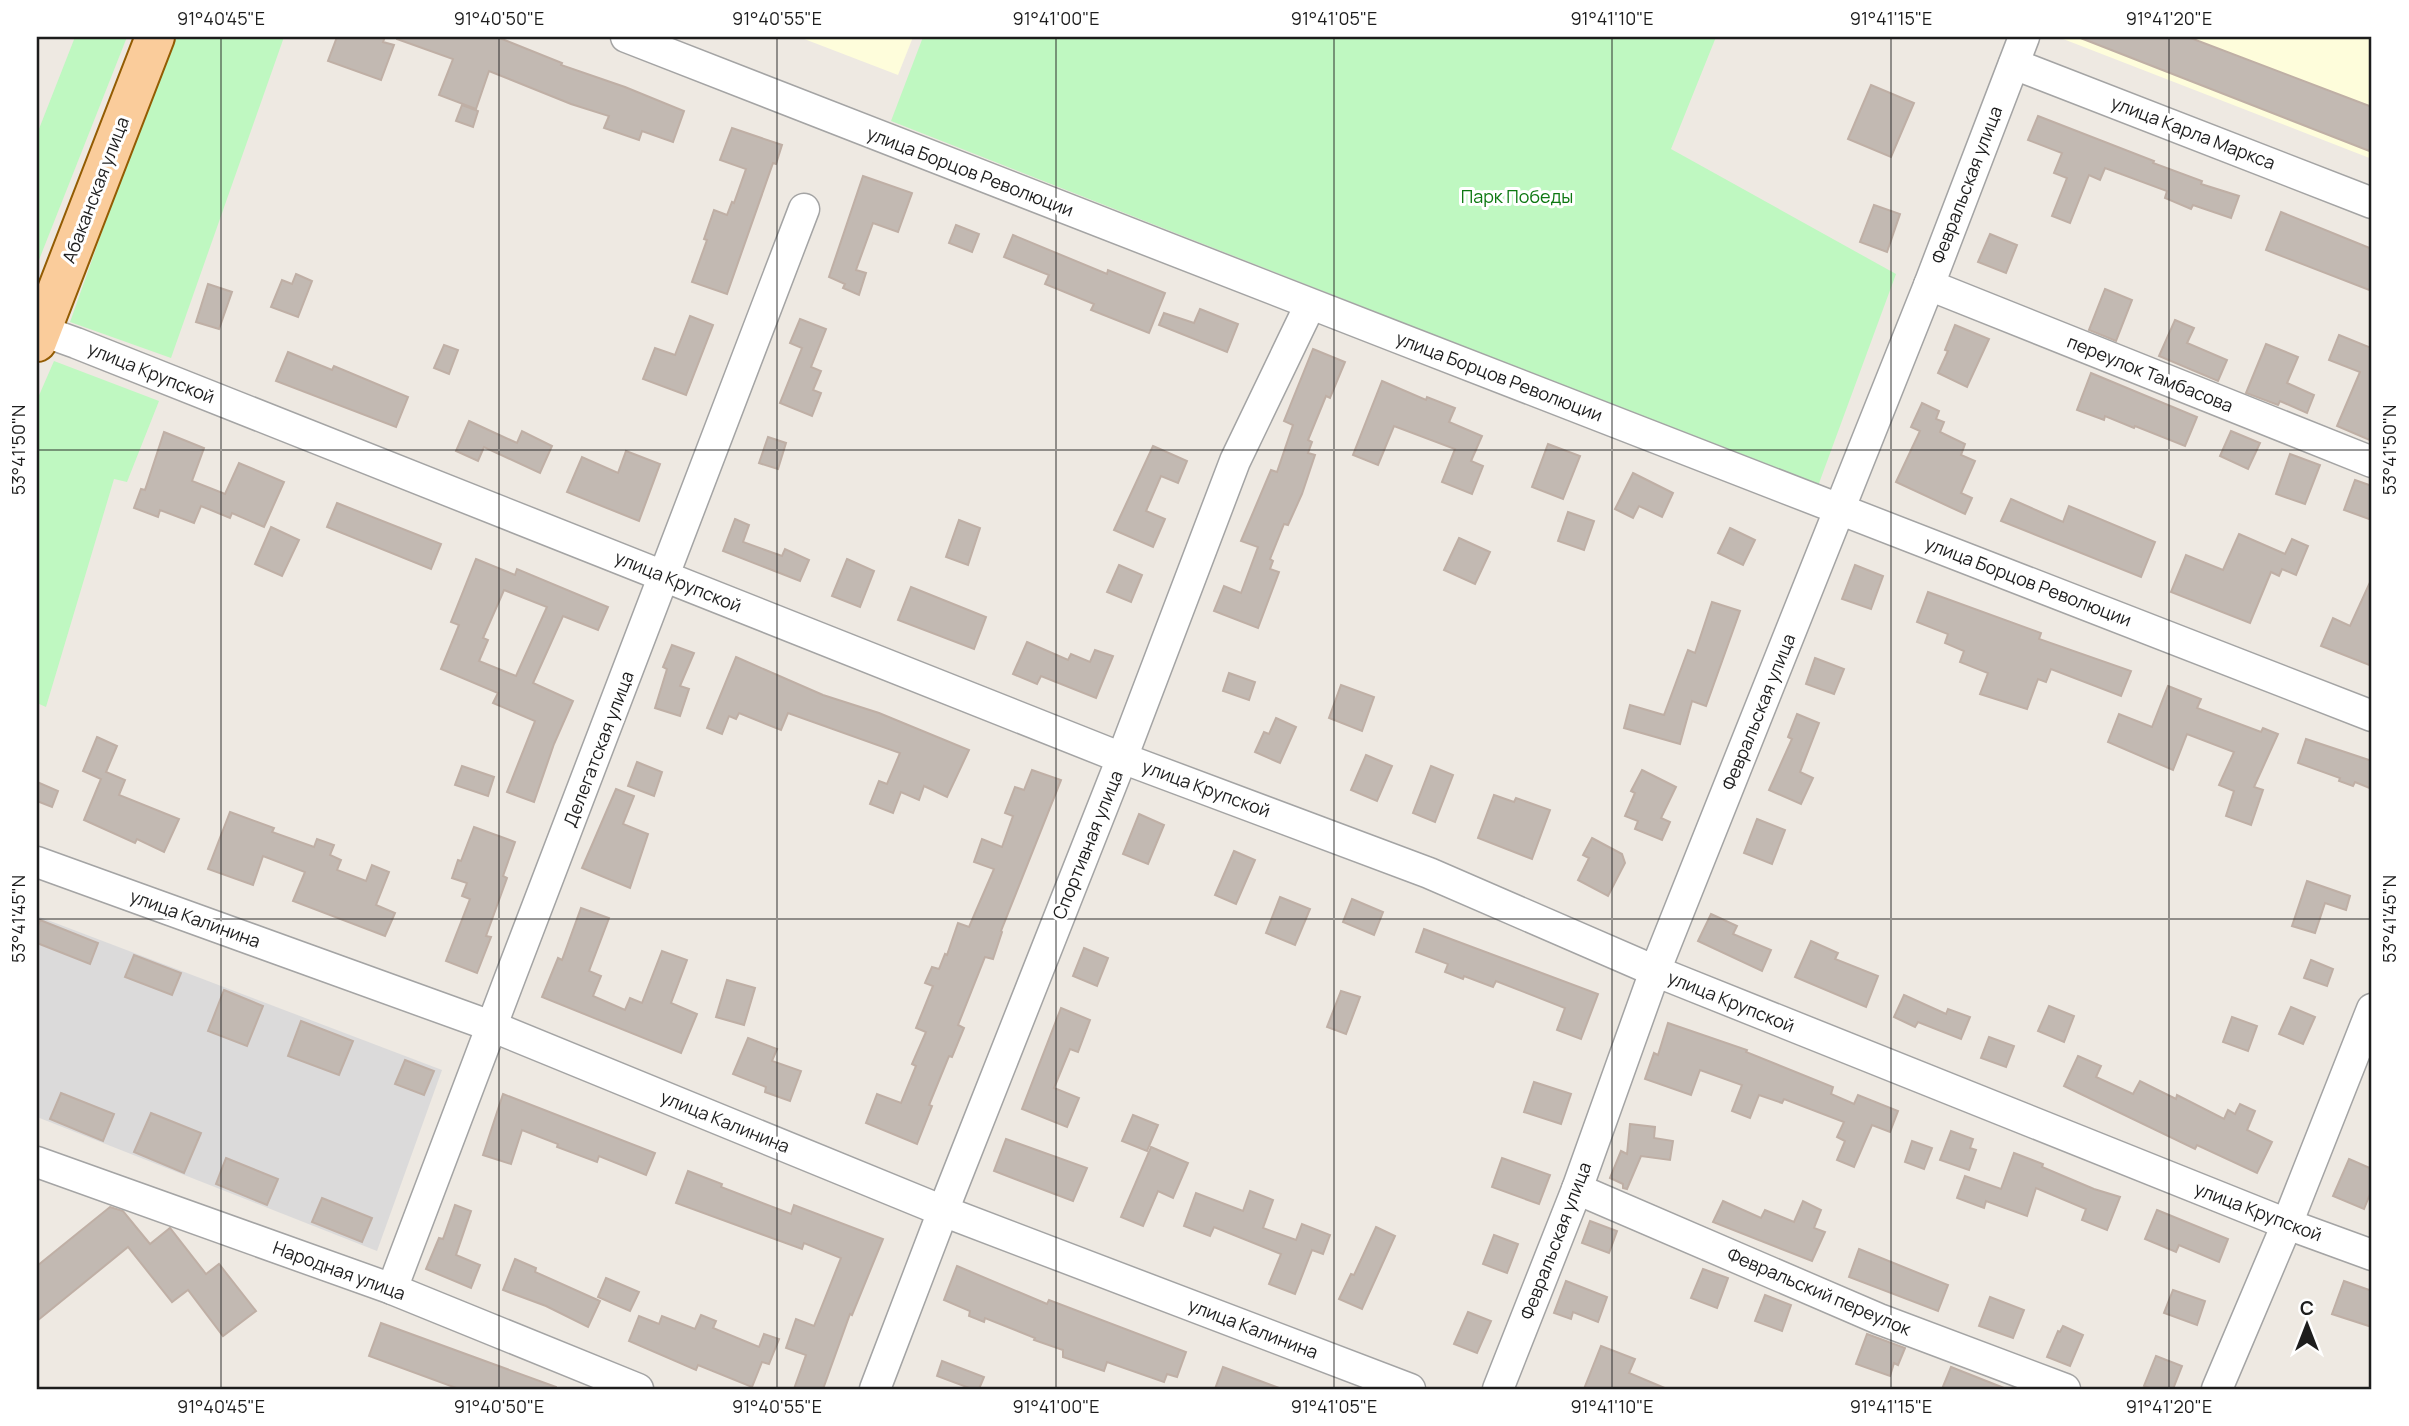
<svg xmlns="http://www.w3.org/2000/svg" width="2409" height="1426" font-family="Manrope,sans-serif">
<rect width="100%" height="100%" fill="#eee9e2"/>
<!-- residential -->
<polygon fill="#dbdada" points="37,916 442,1070 377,1251 37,1117"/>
<!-- education -->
<g fill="#fefddb">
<polygon points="799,37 913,37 898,75"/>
<polygon points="2058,37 2372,37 2372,159"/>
</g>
<!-- park -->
<g fill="#bff8c1">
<polygon points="75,37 127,37 37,265 37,134"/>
<polygon points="171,37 284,37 171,358 70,322"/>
<polygon points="923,37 1716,37 1671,149 1896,274 1818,486 891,121"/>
<polygon points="54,361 159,401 127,482 114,479 46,707 37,703 37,400"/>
</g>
<!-- building -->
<g fill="#c2b9b2" stroke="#bfafa5" stroke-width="2" fill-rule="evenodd">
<polygon points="337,37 385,37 383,42 394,45 381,80 328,61"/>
<polygon points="397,37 497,37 562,63 561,65 625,87 684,111 673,142 642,131 639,140 604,128 609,116 571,104 489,71 476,109 439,95 453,59 397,39"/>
<polygon points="2078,37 2188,37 2372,107 2372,152"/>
<polygon points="1871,85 1914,103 1891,157 1848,139"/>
<polygon points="462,105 478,111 473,127 456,121"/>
<polygon points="2038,116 2154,161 2153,163 2202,181 2201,184 2239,196 2231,218 2193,205 2191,209 2165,198 2167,191 2105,168 2100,180 2089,175 2070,223 2052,216 2067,178 2054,173 2062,153 2028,140"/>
<polygon points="732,128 782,145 776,164 773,163 727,294 692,282 707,240 704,239 714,210 727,215 732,202 734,203 746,169 720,160"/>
<polygon points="863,176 912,193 898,232 873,223 856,270 866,273 859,295 843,288 845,284 829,277"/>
<polygon points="1874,205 1900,214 1887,252 1860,242"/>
<polygon points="2281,212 2372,249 2372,291 2266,250"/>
<polygon points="956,225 979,234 972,252 949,243"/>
<polygon points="1990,234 2017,245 2006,273 1978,262"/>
<polygon points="1013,235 1107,274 1108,270 1165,293 1149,333 1091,310 1094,304 1045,284 1049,275 1004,257"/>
<polygon points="296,274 312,281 298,317 271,307 282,280 292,284"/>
<polygon points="208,284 232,292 219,329 196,322"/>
<polygon points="2105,289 2132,300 2116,341 2089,330"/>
<polygon points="1200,309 1238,324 1227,352 1159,325 1164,313 1194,323"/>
<polygon points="690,316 713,325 686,395 643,379 655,348 675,355"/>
<polygon points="800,319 826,329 811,367 821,371 813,390 821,393 812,416 780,403 802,348 790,343"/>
<polygon points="2175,320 2194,328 2187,343 2227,360 2218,381 2159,356"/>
<polygon points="1955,325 1989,339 1967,387 1938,373 1948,351 1945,350"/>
<polygon points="2339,335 2371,348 2372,344 2372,441 2337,426 2360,372 2329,360"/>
<polygon points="2266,344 2298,357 2287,383 2314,395 2307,413 2280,401 2278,405 2246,393"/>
<polygon points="444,345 458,350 449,374 434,368"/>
<polygon points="1313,349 1345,362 1330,398 1326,396 1308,440 1312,442 1308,453 1315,455 1302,494 1288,525 1284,524 1270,559 1273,561 1270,569 1279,572 1258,628 1214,611 1224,586 1241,593 1258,547 1241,541 1271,470 1277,472 1293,425 1284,421"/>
<polygon points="288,352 332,370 334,366 408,397 396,427 276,381"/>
<polygon points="2091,373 2197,417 2185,446 2135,426 2134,428 2105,416 2104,420 2077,410"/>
<polygon points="1382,381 1426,400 1427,397 1455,408 1449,422 1482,436 1471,461 1483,466 1472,494 1442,482 1455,449 1394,426 1378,465 1353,455"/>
<polygon points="1922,403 1939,411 1936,419 1944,422 1940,432 1965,444 1961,455 1975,461 1961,493 1972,498 1965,514 1896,482 1920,431 1911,427"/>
<polygon points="469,421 517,443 522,431 552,446 540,473 484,447 478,461 456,451"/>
<polygon points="2231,431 2260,443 2248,469 2220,456"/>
<polygon points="164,432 204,448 192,481 225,494 239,463 284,482 264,527 232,513 230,518 201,506 194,523 160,510 158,517 134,508 141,489 145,490"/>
<polygon points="768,437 786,443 778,469 759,463"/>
<polygon points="1548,444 1580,456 1563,499 1532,487"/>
<polygon points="1153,446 1187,461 1178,483 1161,476 1146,511 1165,519 1153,547 1114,530"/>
<polygon points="626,451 660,464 639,521 567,492 582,457 618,473"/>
<polygon points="2290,454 2320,465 2305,504 2276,494"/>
<polygon points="1633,473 1673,493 1662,517 1639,506 1633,518 1615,509"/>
<polygon points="2355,480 2372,486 2372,520 2344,510"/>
<polygon points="2011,499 2063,522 2069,506 2155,542 2141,577 2001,521"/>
<polygon points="337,503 441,544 431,569 327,527"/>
<polygon points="1568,512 1594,521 1584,550 1558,541"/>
<polygon points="735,519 749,525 743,542 782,556 785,549 809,560 800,581 723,551"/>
<polygon points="959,520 980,528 968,565 946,557"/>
<polygon points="271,527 299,540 282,576 255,564"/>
<polygon points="1730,528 1755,540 1743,565 1718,553"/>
<polygon points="2239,534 2285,554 2292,539 2308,546 2296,575 2282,569 2279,576 2271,572 2250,623 2171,592 2186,555 2223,570"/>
<polygon points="1459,538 1490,552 1475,584 1444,570"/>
<path d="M476 559 515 575 517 569 608 607 598 630 563 616 533 683 573 701 554 744 534 802 507 792 535 721 493 703 498 693 441 669 459 625 451 622ZM504 590 547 607 516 676 479 661 488 640 483 638Z"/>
<polygon points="847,559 874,571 860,607 832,596"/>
<polygon points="1119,565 1142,575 1131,602 1107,592"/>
<polygon points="1855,565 1883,576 1871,609 1842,599"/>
<polygon points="2372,578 2372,666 2321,646 2333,618 2350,626"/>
<polygon points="911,587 986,617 974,649 898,620"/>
<polygon points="1928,592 2041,633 2039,639 2131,671 2121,696 2051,669 2046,682 2038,679 2027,709 1980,694 1988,673 1960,662 1964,651 1945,643 1948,634 1917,622"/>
<polygon points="1712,602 1740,611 1706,706 1692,701 1680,744 1624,728 1630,705 1664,715 1688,650 1695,653"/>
<polygon points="1027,642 1068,660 1071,654 1090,662 1095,650 1113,656 1096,698 1041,676 1037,684 1013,674"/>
<polygon points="672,645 694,653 680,686 689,689 680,716 655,708 667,669 663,667"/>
<polygon points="736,657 823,695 879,713 969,750 947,797 924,786 919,800 901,792 893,813 870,804 879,781 887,784 900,753 788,713 781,730 739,713 736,719 729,716 722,734 707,728"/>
<polygon points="1815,658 1844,669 1834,694 1806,684"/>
<polygon points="1229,673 1255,682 1249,700 1223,691"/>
<polygon points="1341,685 1374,697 1362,731 1329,718"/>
<polygon points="2168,686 2201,699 2197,708 2261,732 2263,728 2278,734 2254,787 2263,790 2251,825 2226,816 2234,791 2219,785 2234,752 2187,734 2173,770 2108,742 2119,714 2152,727"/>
<polygon points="1797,714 1819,723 1800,772 1813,778 1801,804 1769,790 1792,739 1788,737"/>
<polygon points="1276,718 1296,727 1280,763 1255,752 1264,732 1269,734"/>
<polygon points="97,737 117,746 106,772 125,780 119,795 179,819 164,852 137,839 135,843 84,820 101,779 83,771"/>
<polygon points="2306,739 2372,761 2372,789 2355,782 2353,786 2339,781 2340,778 2298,763"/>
<polygon points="1366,755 1392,766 1377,801 1351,790"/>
<polygon points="637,762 662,772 654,796 628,786"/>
<polygon points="462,766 494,777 488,796 455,785"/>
<polygon points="1431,766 1453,775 1435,822 1413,813"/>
<polygon points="1032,770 1061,780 1001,931 1002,932 993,959 985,957 958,1025 964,1028 952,1057 949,1056 929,1105 932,1106 917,1144 866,1123 877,1094 901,1103 916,1066 912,1064 926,1032 916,1028 933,986 925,983 932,967 939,969 945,954 947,955 958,923 969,927 994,869 974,862 982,839 1002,847 1013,816 1005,813 1015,787 1024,790"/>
<polygon points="1642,770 1676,787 1661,818 1670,822 1662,840 1635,829 1638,821 1625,816 1635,793 1631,791"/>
<polygon points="37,782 58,791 52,807 37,801"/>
<polygon points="616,789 634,796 623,824 648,834 630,888 582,868"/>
<polygon points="1494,795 1514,802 1516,798 1550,810 1532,859 1478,838"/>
<polygon points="230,812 274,828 272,832 314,847 317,839 334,845 330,855 341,860 337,870 366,881 372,865 389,872 376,905 395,913 385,936 293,901 305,872 263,856 253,885 208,869"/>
<polygon points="1139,814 1164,825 1148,864 1123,854"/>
<polygon points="1757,819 1785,830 1772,864 1744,853"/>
<polygon points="474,827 515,842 503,876 507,878 486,936 491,937 477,973 446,961 470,899 462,896 467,883 452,878 458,860 461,861"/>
<polygon points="1592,838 1622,854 1625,863 1608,896 1578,880 1589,858 1583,855"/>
<polygon points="1234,851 1255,860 1236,904 1215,895"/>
<polygon points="2307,881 2350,896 2346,910 2325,903 2315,933 2292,926"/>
<polygon points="1280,897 1310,909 1295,945 1266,933"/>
<polygon points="1352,899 1383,912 1374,935 1343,922"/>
<polygon points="581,908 609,918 589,971 601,976 593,996 625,1010 630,998 642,1003 662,951 687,960 671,1003 697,1014 681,1053 542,997 558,958 562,960"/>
<polygon points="1711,914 1737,926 1733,934 1771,950 1762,971 1698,941"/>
<polygon points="40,920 98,943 90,964 37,943 37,929"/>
<polygon points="1424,929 1598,994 1581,1039 1557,1030 1565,1008 1496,981 1493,987 1464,976 1463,979 1445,972 1448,964 1416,952"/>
<polygon points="1811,941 1838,953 1835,959 1878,976 1866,1007 1795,977"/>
<polygon points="1084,948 1108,958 1097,986 1073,976"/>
<polygon points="134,955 181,973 172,995 125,977"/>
<polygon points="2311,960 2333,969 2327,986 2304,978"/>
<polygon points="727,980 755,988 744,1025 716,1017"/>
<polygon points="224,990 263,1006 247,1046 208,1031"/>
<polygon points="1341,991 1360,997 1346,1034 1327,1027"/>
<polygon points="1904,995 1946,1014 1948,1009 1970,1017 1961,1039 1918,1022 1915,1027 1894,1017"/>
<polygon points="2049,1006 2074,1016 2064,1042 2038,1031"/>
<polygon points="2291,1007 2315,1017 2303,1044 2279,1034"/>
<polygon points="1061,1008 1090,1020 1078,1052 1070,1049 1054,1088 1079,1098 1067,1127 1022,1109"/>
<polygon points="2232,1017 2257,1026 2248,1051 2223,1042"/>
<polygon points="301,1021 353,1041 339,1075 288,1056"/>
<polygon points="1668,1023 1747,1050 1746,1052 1833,1087 1831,1094 1854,1104 1858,1095 1898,1111 1890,1132 1872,1125 1854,1167 1837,1160 1845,1141 1837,1137 1844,1122 1784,1099 1782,1103 1759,1095 1750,1118 1732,1111 1742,1085 1700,1070 1691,1095 1645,1079 1654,1053 1658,1055"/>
<polygon points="1989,1037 2014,1046 2006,1067 1981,1058"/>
<polygon points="748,1038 777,1049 772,1061 801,1071 790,1101 765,1092 766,1087 733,1074"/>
<polygon points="2078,1056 2101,1066 2096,1077 2133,1094 2140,1081 2176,1099 2177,1095 2224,1119 2228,1110 2235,1114 2240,1104 2255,1111 2247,1130 2272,1142 2257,1173 2197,1145 2195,1149 2064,1086"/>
<polygon points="405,1060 434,1071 424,1095 395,1084"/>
<polygon points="1534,1082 1571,1094 1561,1124 1524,1112"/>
<polygon points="61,1093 114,1114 103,1141 50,1119"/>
<polygon points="503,1094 655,1153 646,1175 599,1156 597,1162 557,1147 558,1144 522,1130 511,1164 483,1155"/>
<polygon points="151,1113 201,1133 184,1173 134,1152"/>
<polygon points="1133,1115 1158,1125 1147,1151 1122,1141"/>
<polygon points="1630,1124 1655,1127 1654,1138 1673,1141 1670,1160 1641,1156 1627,1189 1623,1188 1623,1184 1610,1178 1621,1151 1627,1154"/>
<polygon points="1951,1131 1973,1139 1970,1148 1976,1150 1969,1170 1940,1160"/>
<polygon points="1006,1139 1087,1168 1073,1201 994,1171"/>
<polygon points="1912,1141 1932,1148 1924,1169 1905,1162"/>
<polygon points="1151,1147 1188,1163 1173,1198 1158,1191 1143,1226 1121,1217"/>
<polygon points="2014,1153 2043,1164 2042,1167 2094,1189 2120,1197 2107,1230 2082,1220 2086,1209 2036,1188 2027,1216 1986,1201 1984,1208 1957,1198 1965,1176 2001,1189"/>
<polygon points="226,1158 278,1179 267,1205 216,1184"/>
<polygon points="1502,1158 1550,1175 1539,1204 1492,1187"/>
<polygon points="2349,1159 2372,1169 2372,1189 2364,1209 2333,1196"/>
<polygon points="688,1171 722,1184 721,1187 791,1214 794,1205 883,1239 852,1315 850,1314 823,1389 794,1389 806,1355 786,1348 796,1319 814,1326 841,1258 804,1243 802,1249 676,1203"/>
<polygon points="1250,1191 1273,1200 1263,1228 1296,1240 1302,1224 1330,1235 1323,1254 1312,1250 1295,1294 1269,1284 1281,1254 1214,1227 1210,1236 1184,1226 1196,1193 1243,1211"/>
<polygon points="322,1198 372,1218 362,1242 312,1222"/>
<polygon points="1723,1201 1761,1218 1765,1210 1794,1222 1803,1201 1821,1210 1814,1228 1825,1232 1812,1261 1713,1222"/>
<polygon points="455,1205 471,1211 456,1255 480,1265 471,1288 426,1269 439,1238 443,1239"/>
<polygon points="110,1207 123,1211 150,1244 170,1228 206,1274 219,1264 256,1311 223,1336 188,1290 172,1302 128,1247 37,1321 37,1266"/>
<polygon points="2157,1210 2228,1239 2219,1262 2179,1245 2176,1252 2145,1239"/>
<polygon points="1590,1221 1617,1231 1609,1253 1582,1243"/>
<polygon points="1376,1227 1395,1236 1362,1309 1339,1299 1351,1274 1354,1275"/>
<polygon points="1494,1235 1518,1244 1507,1273 1483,1264"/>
<polygon points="1859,1249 1948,1285 1938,1311 1849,1277"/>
<polygon points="515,1259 536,1268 535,1272 600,1301 588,1327 546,1306 503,1290"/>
<polygon points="957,1266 1047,1304 1049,1300 1186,1352 1177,1377 1167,1374 1164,1382 1107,1362 1104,1371 1063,1357 1063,1350 1034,1340 1035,1338 985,1318 984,1322 969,1316 970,1311 944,1300"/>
<polygon points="1703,1269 1728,1278 1717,1308 1691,1298"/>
<polygon points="606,1278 639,1292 630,1311 598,1297"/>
<polygon points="1566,1281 1607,1297 1598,1322 1573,1312 1571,1319 1554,1313"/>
<polygon points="2344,1281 2372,1291 2372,1327 2332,1314"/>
<polygon points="2173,1290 2205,1301 2197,1325 2164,1313"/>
<polygon points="1765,1295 1791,1305 1782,1331 1755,1321"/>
<polygon points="1990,1297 2024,1310 2013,1338 1979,1326"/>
<polygon points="1468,1312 1491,1321 1477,1353 1454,1344"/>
<polygon points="701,1315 716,1321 713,1328 759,1347 764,1334 779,1339 769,1364 762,1362 752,1387 698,1365 696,1370 629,1341 639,1316 659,1324 662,1316 695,1329"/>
<polygon points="381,1323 556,1387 556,1389 459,1389 369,1356"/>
<polygon points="2063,1326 2083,1335 2070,1366 2047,1357 2058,1331 2060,1332"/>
<polygon points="1867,1334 1905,1348 1898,1365 1894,1363 1890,1376 1856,1364"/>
<polygon points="1601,1346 1635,1359 1629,1373 1667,1389 1584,1389"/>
<polygon points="2156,1356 2182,1366 2173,1389 2153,1389 2144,1386"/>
<polygon points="942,1361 984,1377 979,1389 972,1389 937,1376"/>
<polygon points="1223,1367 1279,1388 1278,1389 1215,1389"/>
<polygon points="1951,1367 2004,1388 2004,1389 1942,1389"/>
</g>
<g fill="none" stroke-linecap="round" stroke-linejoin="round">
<!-- minor casing -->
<g stroke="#a4a4a4" stroke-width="33">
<g id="minor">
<path d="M626 37C1207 265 1791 489 2372 716"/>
<polyline points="2014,64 2372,203"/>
<polyline points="1929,285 2372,462"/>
<polyline points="37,329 76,343 1122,758 1429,873 1655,971 2287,1224 2372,1255"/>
<polyline points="37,862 491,1026 943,1211 1410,1389"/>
<polyline points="37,1162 392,1289 638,1389"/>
<polyline points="1577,1189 1879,1319 2065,1389"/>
<path d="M392 1289C527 928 669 569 804 209"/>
<polyline points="875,1389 943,1211 1122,758 1235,461 1310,305"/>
<polyline points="1498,1389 1577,1189 1655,971 1929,285 2024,37"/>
<polyline points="2217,1389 2287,1224 2372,1009"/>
</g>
</g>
<!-- major casing -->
<g stroke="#935c03" stroke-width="42">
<polyline id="major" points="37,342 155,37"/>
</g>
<!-- minor -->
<use href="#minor" stroke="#fff" stroke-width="30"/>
<!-- major -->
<use href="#major" stroke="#facc9b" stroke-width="38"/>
</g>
<!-- ticks -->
<path fill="none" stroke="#1d1d1d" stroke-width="2" stroke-opacity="0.45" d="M221 37V1389M499 37V1389M777 37V1389M1056 37V1389M1334 37V1389M1612 37V1389M1891 37V1389M2169 37V1389M37 450H2372M37 919H2372M37 1388H2372"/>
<g text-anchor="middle" stroke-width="6" stroke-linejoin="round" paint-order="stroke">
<!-- street labels -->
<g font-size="18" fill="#1d1d1d" stroke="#fff">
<text transform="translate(2193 133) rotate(21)" y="6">улица Карла Маркса</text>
<text transform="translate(970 172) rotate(21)" y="6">улица Борцов Революции</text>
<text transform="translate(1967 185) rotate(-69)" y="6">Февральская улица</text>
<text transform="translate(96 190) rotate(-69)" y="6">Абаканская улица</text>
<text transform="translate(151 373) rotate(22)" y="6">улица Крупской</text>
<text transform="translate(2150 374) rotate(22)" y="6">переулок Тамбасова</text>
<text transform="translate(1499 377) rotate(21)" y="6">улица Борцов Революции</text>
<text transform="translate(678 582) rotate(22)" y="6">улица Крупской</text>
<text transform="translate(2028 582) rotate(21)" y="6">улица Борцов Революции</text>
<text transform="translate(1759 712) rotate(-68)" y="6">Февральская улица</text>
<text transform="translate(599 749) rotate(-69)" y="6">Делегатская улица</text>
<text transform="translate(1206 789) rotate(20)" y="6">улица Крупской</text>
<text transform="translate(1088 845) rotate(-68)" y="6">Спортивная улица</text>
<text transform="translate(195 919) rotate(20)" y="6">улица Калинина</text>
<text transform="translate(1731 1002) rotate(22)" y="6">улица Крупской</text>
<text transform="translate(725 1122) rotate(22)" y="6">улица Калинина</text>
<text transform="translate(2258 1212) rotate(21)" y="6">улица Крупской</text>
<text transform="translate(1556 1241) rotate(-69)" y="6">Февральская улица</text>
<text transform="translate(339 1271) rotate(20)" y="6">Народная улица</text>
<text transform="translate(1819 1292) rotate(23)" y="6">Февральский переулок</text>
<text transform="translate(1253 1329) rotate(21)" y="6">улица Калинина</text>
</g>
<!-- park labels -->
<g font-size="18" fill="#0d7811" stroke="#fff">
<text x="1517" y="203">Парк Победы</text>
</g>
</g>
<!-- border -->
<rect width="2409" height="1426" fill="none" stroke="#ffffff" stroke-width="77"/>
<!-- north arrow -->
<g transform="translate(2307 1325)" stroke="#ffffff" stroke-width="5" paint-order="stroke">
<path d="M0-5L12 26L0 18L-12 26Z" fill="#1d1d1d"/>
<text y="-10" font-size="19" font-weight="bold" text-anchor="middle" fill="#1d1d1d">С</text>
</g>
<rect x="38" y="38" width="2332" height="1350" fill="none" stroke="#1d1d1d" stroke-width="2.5"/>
<g font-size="18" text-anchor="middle" fill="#1d1d1d">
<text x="221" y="25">91°40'45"E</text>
<text x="499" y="25">91°40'50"E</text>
<text x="777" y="25">91°40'55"E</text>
<text x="1056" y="25">91°41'00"E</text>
<text x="1334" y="25">91°41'05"E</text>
<text x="1612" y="25">91°41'10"E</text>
<text x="1891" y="25">91°41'15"E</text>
<text x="2169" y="25">91°41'20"E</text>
<text transform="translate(19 450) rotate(-90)" y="6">53°41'50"N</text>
<text transform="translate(2390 450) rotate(-90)" y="6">53°41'50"N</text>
<text transform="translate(19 919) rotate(-90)" y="6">53°41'45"N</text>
<text transform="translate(2390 919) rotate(-90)" y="6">53°41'45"N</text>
<text x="221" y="1413">91°40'45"E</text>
<text x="499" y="1413">91°40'50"E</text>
<text x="777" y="1413">91°40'55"E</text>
<text x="1056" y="1413">91°41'00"E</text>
<text x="1334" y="1413">91°41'05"E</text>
<text x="1612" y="1413">91°41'10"E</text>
<text x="1891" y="1413">91°41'15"E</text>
<text x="2169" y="1413">91°41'20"E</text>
</g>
</svg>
